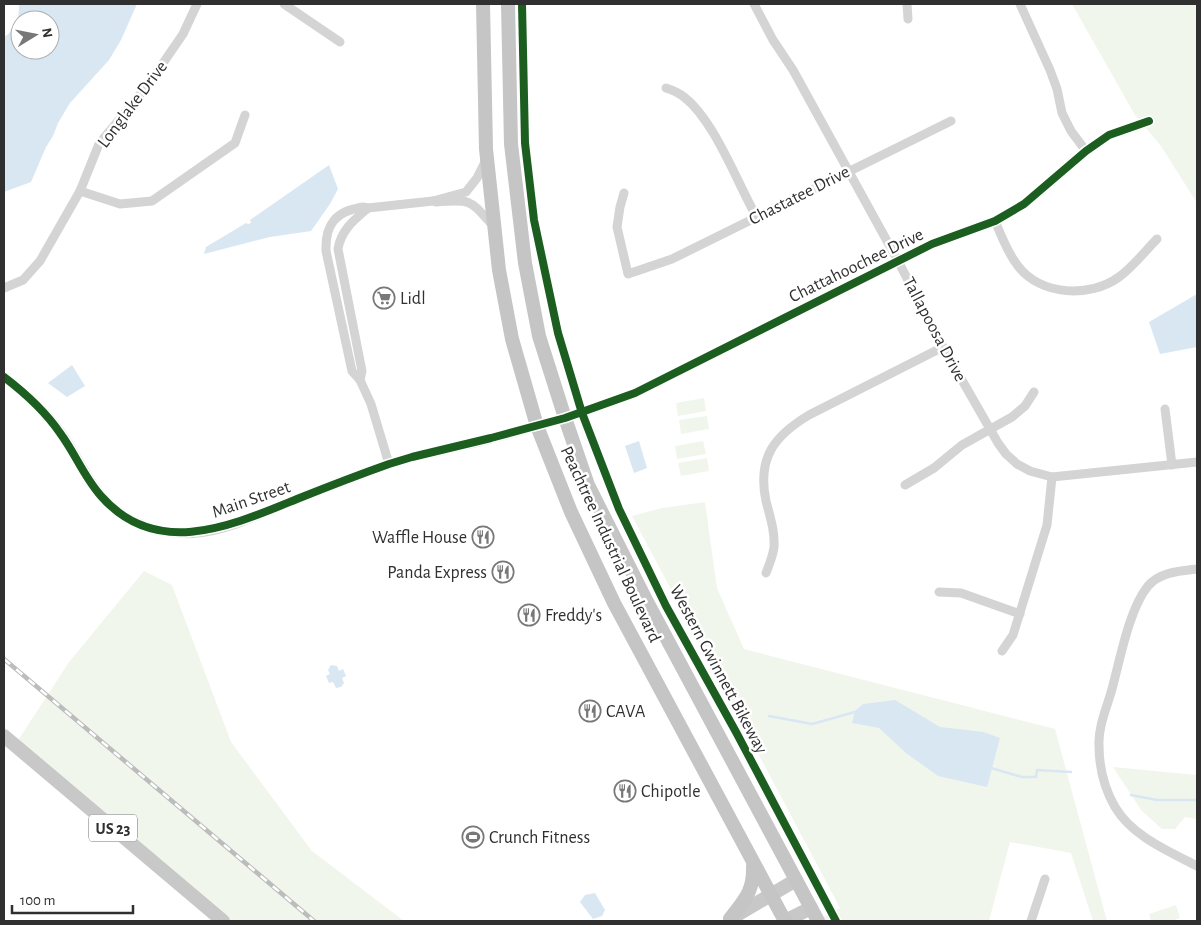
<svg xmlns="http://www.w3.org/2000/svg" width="1201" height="925" font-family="'Alegreya Sans',sans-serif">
<rect width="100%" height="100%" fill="#fff"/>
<!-- green -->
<g fill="#f1f6ed">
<polygon points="1072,4 1197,4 1197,203 1161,146 1135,115"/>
<polygon points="704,398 706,411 678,416 676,403"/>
<polygon points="707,416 709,429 681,434 679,420"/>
<polygon points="703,441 706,454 677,459 675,446"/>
<polygon points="707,458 709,471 681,476 678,463"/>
<polygon points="705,502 717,588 744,649 1055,729 1107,921 1093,921 1071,853 1010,842 989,921 816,921 840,908 632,516 662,508"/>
<polygon points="144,571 172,585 231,742 312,851 404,921 230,921 15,745 69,662"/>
<polygon points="1113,767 1197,775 1197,819 1185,817 1175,829 1162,829 1141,810"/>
<polygon points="1176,905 1180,918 1171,921 1151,921 1149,914"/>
</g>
<!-- water -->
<g fill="#d9e7f3" fill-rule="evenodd">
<path d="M19 4H137L121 40 109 60 70 103 58 123 53 136 46 147 31 182 4 192V37C17 29 19 19 19 4ZM20 20H50V50H20Z"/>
<polygon points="329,165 338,189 330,204 311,231 270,237 204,254 206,247 246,223 248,224 251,223 250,220"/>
<polygon points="1197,294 1197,347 1160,354 1149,322"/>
<polygon points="72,365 85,386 67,397 48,383"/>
<polygon points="639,441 647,468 634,473 625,446"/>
<polygon points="331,665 337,666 339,671 343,669 346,676 342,678 344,683 341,687 336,688 333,682 329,683 326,676 330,674 328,670"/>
<polygon points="895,700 940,727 984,732 1000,738 987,787 938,776 906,753 879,728 852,723 855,711 863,704"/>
<polygon points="595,893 605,910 602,916 593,919 580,902 585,895"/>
</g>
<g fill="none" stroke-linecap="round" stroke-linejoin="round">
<!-- stream -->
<g stroke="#d9e7f3" stroke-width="2.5">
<polyline points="769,716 812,724 855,712"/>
<polyline points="991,768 1022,777 1036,777 1037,770 1071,772"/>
<polyline points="1131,795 1157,800 1197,800"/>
</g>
<!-- minor -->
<g stroke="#d4d4d4" stroke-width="9">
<polyline points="284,4 340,42"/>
<polyline points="754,4 773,40 793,70 898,261 943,347 998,443 1006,454 1017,464 1030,471 1052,477 1197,462"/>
<polyline points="907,4 908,19"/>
<polyline points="1020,4 1050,70 1057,89 1062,113 1071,131 1086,151"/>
<path d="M666 88C672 90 679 93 684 97 714 120 737 182 756 216"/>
<path d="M487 158 477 178 466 192 433 201 436 202C473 199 470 200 494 227"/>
<polyline points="80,191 120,204 152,201 235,143 245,115"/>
<polyline points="624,193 620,207 617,227 628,274 672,259 951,121"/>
<path d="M363 207 368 208C354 220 341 230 338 249L362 371 360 380 352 371 326 251C325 224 336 211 363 207Z"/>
<polyline points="368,208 433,201"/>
<path d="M995 221C1002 237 1007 252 1018 266 1041 296 1090 298 1119 277 1133 267 1145 251 1157 239"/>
<polyline points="4,288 23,280 40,261 80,191 99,144 148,85 183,34 197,4"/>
<polyline points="360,380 371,404 389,464"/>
<polyline points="1165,409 1172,465"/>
<polyline points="565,418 635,393 932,244 995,221 1024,204 1086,151 1109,135 1149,121"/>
<polyline points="905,485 934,468 962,445 1012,417 1025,406 1034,392"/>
<path d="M1197 569C1180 571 1160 572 1148 586 1129 609 1120 660 1112 689 1107 707 1098 727 1099 745 1099 766 1104 788 1115 807 1132 836 1168 851 1197 866"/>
<path d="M766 573C769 565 773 556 774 547 775 531 770 517 766 501 757 458 774 436 809 415L943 347"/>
<polyline points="939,592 961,593 1020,614"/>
<polyline points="1002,651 1013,635 1047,525 1052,477"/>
<polyline points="1031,921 1045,879"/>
</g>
<!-- tertiary -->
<path stroke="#d4d4d4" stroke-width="10" d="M4 377C25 393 45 411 61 433 81 461 93 497 124 516 145 529 169 534 193 533 221 532 254 517 279 506 316 492 352 477 389 464 419 454 450 448 481 441 509 434 537 426 565 418"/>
<!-- primary -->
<g stroke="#c8c8c8" stroke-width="14">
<polyline points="4,736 223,921"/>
<polyline points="730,919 796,880"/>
<polyline points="785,921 811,908"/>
</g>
<!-- trunk -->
<g stroke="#c5c5c5" stroke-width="14">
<polyline points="483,4 486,149 499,270 512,339 537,426 571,512 614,603 785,921"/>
<polyline points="508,4 511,144 525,263 539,336 565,418 588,485 645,598 818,921"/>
<path d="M730 919C745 899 754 891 753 866"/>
</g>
<!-- rail casing -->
<g stroke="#bcbcbc" stroke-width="4.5">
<polyline id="rail" points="4,659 314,921"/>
</g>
<!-- rail -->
<use href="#rail" stroke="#fff" stroke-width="2.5" stroke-dasharray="8" stroke-linecap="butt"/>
<!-- cycleway casing -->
<g stroke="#fff" stroke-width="11">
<g id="cycleway">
<polyline points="522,4 525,143 534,220 558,333 582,413 619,509 666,606 736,732 836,921"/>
<path d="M4 377C25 393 45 411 60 433 75 453 84 477 101 496 157 560 233 525 297 499 327 487 358 475 389 464L412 457 491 438 565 418 635 393 932 244 995 221 1024 204 1086 151 1109 135 1149 121"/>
</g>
</g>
<!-- cycleway -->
<use href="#cycleway" stroke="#1b5e20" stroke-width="8"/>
</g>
<!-- icons -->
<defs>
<g id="supermarket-ring" transform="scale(1.125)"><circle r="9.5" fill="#fff" stroke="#787878" stroke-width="1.5"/><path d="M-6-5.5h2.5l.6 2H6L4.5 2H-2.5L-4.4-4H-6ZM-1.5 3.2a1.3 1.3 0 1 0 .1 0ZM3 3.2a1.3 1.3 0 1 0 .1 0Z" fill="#787878"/></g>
<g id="restaurant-ring" transform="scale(1.125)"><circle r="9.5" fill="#fff" stroke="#787878" stroke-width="1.5"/><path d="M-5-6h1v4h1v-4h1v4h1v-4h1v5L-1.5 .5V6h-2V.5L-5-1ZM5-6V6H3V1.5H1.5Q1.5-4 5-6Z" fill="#787878"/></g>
<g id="stadium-ring" transform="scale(1.125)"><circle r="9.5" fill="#fff" stroke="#787878" stroke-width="1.5"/><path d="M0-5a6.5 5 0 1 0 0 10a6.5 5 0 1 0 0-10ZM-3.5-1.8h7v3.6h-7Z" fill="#787878"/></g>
</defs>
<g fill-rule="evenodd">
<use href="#supermarket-ring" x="384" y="298"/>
<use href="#restaurant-ring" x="483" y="537"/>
<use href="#restaurant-ring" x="503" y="572"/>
<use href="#restaurant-ring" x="529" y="615"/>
<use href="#restaurant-ring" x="590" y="711"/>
<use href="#restaurant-ring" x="625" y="791"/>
<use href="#stadium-ring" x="473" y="837"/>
</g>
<g text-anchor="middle" stroke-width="5" stroke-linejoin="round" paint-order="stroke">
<!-- shield labels -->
<rect fill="#fff" stroke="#6e6e6e" stroke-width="1" x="89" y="814.5" width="48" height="27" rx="4"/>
<g font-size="16" font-weight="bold" fill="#303030">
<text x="113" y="834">US 23</text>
</g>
<!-- street labels -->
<g font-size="18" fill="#303030" stroke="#fff">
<text transform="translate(132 104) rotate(-53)" y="6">Longlake Drive</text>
<text transform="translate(799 195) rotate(-27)" y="6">Chastatee Drive</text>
<text transform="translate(856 265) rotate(-26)" y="6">Chattahoochee Drive</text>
<text transform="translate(935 329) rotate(62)" y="6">Tallapoosa Drive</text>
<text transform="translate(251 499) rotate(-19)" y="6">Main Street</text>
<text transform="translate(611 544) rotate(65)" y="6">Peachtree Industrial Boulevard</text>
<text transform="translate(719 669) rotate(62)" y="6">Western Gwinnett Bikeway</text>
</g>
<!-- poi labels -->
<g font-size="18" fill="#303030" stroke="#fff" text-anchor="start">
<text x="400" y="304">Lidl</text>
<text x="467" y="543" text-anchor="end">Waffle House</text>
<text x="487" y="578" text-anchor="end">Panda Express</text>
<text x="545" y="621">Freddy's</text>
<text x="606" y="717">CAVA</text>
<text x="641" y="797">Chipotle</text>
<text x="489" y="843">Crunch Fitness</text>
</g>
</g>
<!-- border -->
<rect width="1201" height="925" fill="none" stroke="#303030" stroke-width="10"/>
<!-- north arrow -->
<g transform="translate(35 35) rotate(80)"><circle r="24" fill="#ffffff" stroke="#acacac"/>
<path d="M0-4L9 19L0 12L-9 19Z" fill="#787878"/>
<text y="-8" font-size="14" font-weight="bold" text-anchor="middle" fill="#303030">N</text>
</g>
<!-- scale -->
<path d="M12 905v8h121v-8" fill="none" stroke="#303030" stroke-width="2.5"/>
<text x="20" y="905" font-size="15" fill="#303030" stroke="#ffffff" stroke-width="4" paint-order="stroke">100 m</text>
</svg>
